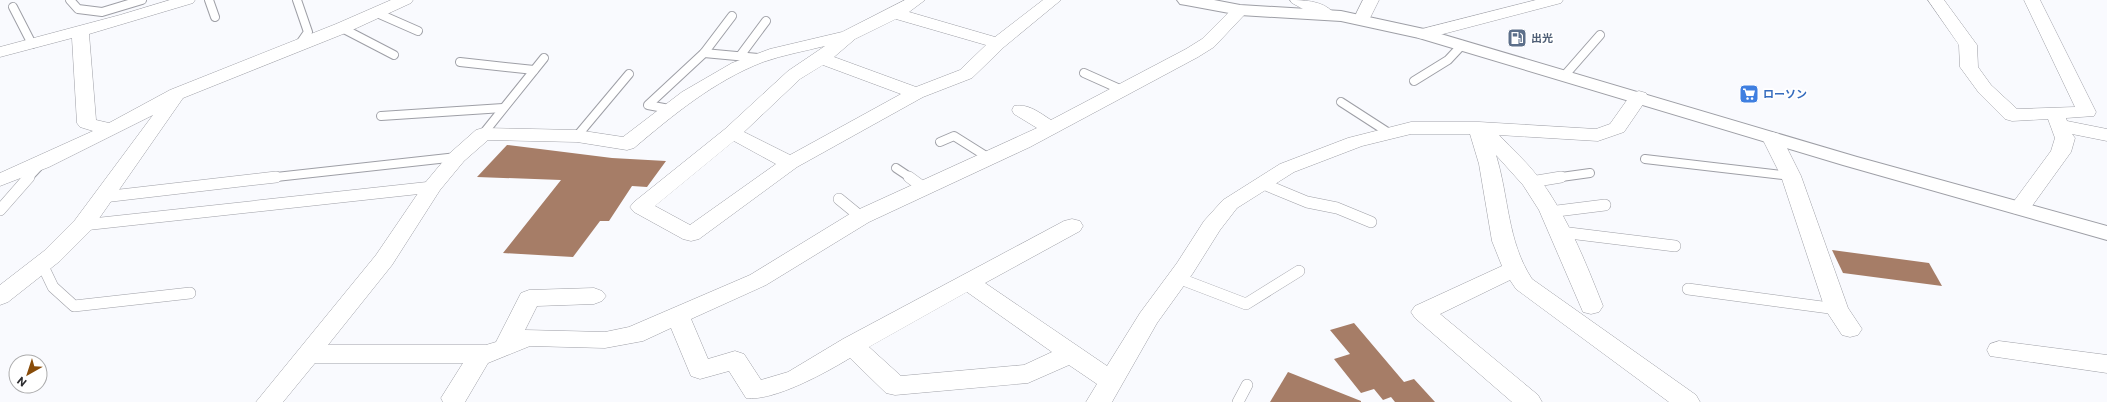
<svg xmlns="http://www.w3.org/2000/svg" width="2107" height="402" font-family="Commissioner,'Noto Sans JP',sans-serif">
<rect width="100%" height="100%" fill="#f9fafe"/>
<!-- building -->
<g fill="#a67d67">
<polygon points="507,145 612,158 666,161 647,187 632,186 609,221 600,221 573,257 503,253 561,180 477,177"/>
<polygon points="1832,250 1929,263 1942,286 1843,273"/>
<polygon points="1354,323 1404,382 1414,379 1435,402 1395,402 1391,397 1383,400 1374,389 1361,393 1334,359 1350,354 1330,330"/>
<polygon points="1288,372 1361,401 1361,402 1270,402"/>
</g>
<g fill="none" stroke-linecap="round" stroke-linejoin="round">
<!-- service-far1 casing -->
<g stroke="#9e9fa6" stroke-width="10">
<g id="service-far1">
<polyline points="70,0 78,9 102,12 142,0"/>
<polyline points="209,0 215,17"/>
<polyline points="297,0 308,32 299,45"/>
<polyline points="13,7 32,44"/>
<polyline points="377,13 418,31"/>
<polyline points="342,28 394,55"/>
<polyline points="704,53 758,58"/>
<polyline points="740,56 766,21"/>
<polyline points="460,62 534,70"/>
<polyline points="1084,73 1122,90"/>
<polyline points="1565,75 1600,35"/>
<polyline points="1414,81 1448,60 1462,45"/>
<polyline points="1341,102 1389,133"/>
<polyline points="669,109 648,105 704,53 732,16"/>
<polyline points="381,116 503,108"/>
<polyline points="483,134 544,58"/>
<polyline points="577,136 629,74"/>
<polyline points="940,142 954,136 989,158"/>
<polyline points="1645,159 1791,176"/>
<polyline points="896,168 911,178"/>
<polyline points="28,178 42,163"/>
<polyline points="267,178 457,157"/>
<polyline points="1554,178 1590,173"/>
</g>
</g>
<!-- service casing -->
<g stroke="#9e9fa6" stroke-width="12">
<g id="service">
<polyline points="909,177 924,188"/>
<polyline points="1531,182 1561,177"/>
<polyline points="1261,183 1307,202 1337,208 1371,222"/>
<polyline points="103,197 276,177"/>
<polyline points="839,199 861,217"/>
<polyline points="0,210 29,177"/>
<polyline points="1549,212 1605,205"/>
<polyline points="83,225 432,187"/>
<polyline points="1561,232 1675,246"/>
<polyline points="42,264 53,287 74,306 190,293"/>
<polyline points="1178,278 1246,304 1299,271"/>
<polyline points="1688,289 1837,309"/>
<polyline points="1238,402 1247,385"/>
</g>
</g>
<!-- minor casing -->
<g stroke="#9e9fa6" stroke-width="1">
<g id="minor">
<polygon points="170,0 195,0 193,3 89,34 96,120 109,123 170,90 336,24 391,0 413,0 411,3 348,32 183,98 91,230 60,261 8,302 0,305 0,285 44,251 75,220 153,115 49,167 0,186 0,173 93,131 80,127 77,123 72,38 0,57 0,47 120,15"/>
<path d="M905 0H925L909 12 995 37 1043 0H1061L1004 47 972 78 923 97 797 167 699 239 691 241 683 239 634 212 630 207 634 202 725 129 788 71 825 46C805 51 783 55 763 62 714 81 673 115 634 148L627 150 577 142 488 140 464 161 440 190 392 265 328 345H486L496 342 521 293 529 290 594 288 602 291 606 296 602 301 594 304 537 306 525 330 605 332 629 327 750 275 853 212 1037 128 1014 114 1012 110 1014 106C1028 103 1040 113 1051 120L1186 49 1202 39 1234 7H1246L1248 10 1246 13 1214 47 1198 57 1030 147 869 222 766 285 691 319 708 359 735 351 744 354 761 380 788 372 843 339 1064 221 1072 219 1080 221 1083 226 1080 231 985 283 1107 366 1140 313 1177 263 1204 221 1223 200 1280 164 1348 138 1411 122H1479L1596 129 1610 124 1632 93 1639 91 1646 93 1648 97 1624 132 1598 141 1499 135C1512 149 1527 162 1539 178 1568 217 1585 261 1603 306L1599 312 1591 314 1583 312 1539 210 1523 185 1496 155C1509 197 1507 241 1532 279L1696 395 1700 402H1669L1516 289 1510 280 1440 314 1538 395 1542 402H1512L1415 318 1411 312 1415 306 1502 266 1492 241 1479 164 1470 134H1411L1362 146 1294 172 1237 208 1220 230 1193 273 1157 323 1112 402H1086L1097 384 1069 365 1028 383 895 395 886 393 850 358C827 372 773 402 746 398L729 371 700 379 691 376 671 328 643 341 605 348 530 346 488 363 465 402H443L441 398 463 363H315L283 402H256L376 255 425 183 450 153 476 130 483 128 577 130 623 137 682 92 732 63 770 49 842 32ZM896 19 986 45 960 70 916 87 834 57 855 39ZM823 65 901 94 790 155 744 132 800 79ZM734 141 776 164 690 225 655 206ZM967 292 1052 352 1024 365 901 376 869 347Z"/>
<path d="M1290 0C1305 0 1326 1 1335 15L1333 19H1321L1292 3Z"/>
<polygon points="1363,0 1379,0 1367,24 1355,24 1353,20"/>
<polygon points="1536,0 1563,0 1561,3 1424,39 1418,38 1415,34 1418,30"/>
<polygon points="1928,0 1944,0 1977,45 1978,67 1991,85 2017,109 2075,107 2024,0 2040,0 2096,112 2094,116 2066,118 2067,121 2107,129 2107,141 2072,134 2075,138 2071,152 2027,213 2020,214 2013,213 2009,208 2051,151 2055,138 2048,119 2012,121 2005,119 1979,93 1960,67 1959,45"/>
<polygon points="1772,132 1779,134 1782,138 1801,176 1848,308 1862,329 1858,335 1850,337 1842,335 1825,309 1781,176 1762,138 1765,134"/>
<polygon points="1999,341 2107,355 2107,373 1990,356 1987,350 1990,344"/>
</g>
</g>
<!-- tertiary casing -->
<g stroke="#9e9fa6" stroke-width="2">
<polygon id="tertiary" points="1177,0 1214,0 1240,5 1341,11 1424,29 1857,157 2107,226 2107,240 1843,165 1419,38 1341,21 1240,15 1186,5 1180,4"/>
</g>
<!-- service-far1 -->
<use href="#service-far1" stroke="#fff" stroke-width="8"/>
<!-- service -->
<use href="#service" stroke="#fff" stroke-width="11"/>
<!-- minor -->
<use href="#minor" fill="#fff" fill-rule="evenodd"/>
<!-- tertiary -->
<use href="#tertiary" fill="#fff" fill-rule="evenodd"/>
</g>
<!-- icons -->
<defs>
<g id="fuel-square" transform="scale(1)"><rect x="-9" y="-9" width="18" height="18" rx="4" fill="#5c6f8a" stroke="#fff"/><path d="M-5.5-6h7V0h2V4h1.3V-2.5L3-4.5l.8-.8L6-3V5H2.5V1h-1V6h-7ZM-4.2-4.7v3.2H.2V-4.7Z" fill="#fff"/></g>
<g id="supermarket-square" transform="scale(1)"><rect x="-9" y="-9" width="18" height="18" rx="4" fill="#3f7fe0" stroke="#fff"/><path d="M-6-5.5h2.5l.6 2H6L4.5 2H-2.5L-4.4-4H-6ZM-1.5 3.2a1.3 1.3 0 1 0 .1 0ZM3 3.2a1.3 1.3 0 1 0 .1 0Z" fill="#fff"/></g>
</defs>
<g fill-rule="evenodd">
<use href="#fuel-square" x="1517" y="38"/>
<use href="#supermarket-square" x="1749" y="94"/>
</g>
<g text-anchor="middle" stroke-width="3.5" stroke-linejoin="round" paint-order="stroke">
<!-- service labels -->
<g font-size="11" font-weight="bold" fill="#4e5e75" stroke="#fff" text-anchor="start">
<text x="1531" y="42">出光</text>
</g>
<!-- shop labels -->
<g font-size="11" font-weight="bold" fill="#366cbe" stroke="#fff" text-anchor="start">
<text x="1763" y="98">ローソン</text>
</g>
</g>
<!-- north arrow -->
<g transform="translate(28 374) rotate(219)"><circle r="19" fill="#ffffff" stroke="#ababac"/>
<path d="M0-3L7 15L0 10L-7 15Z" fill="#884c09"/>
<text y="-6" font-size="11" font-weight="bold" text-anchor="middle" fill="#2c2c2f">N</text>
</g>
</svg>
